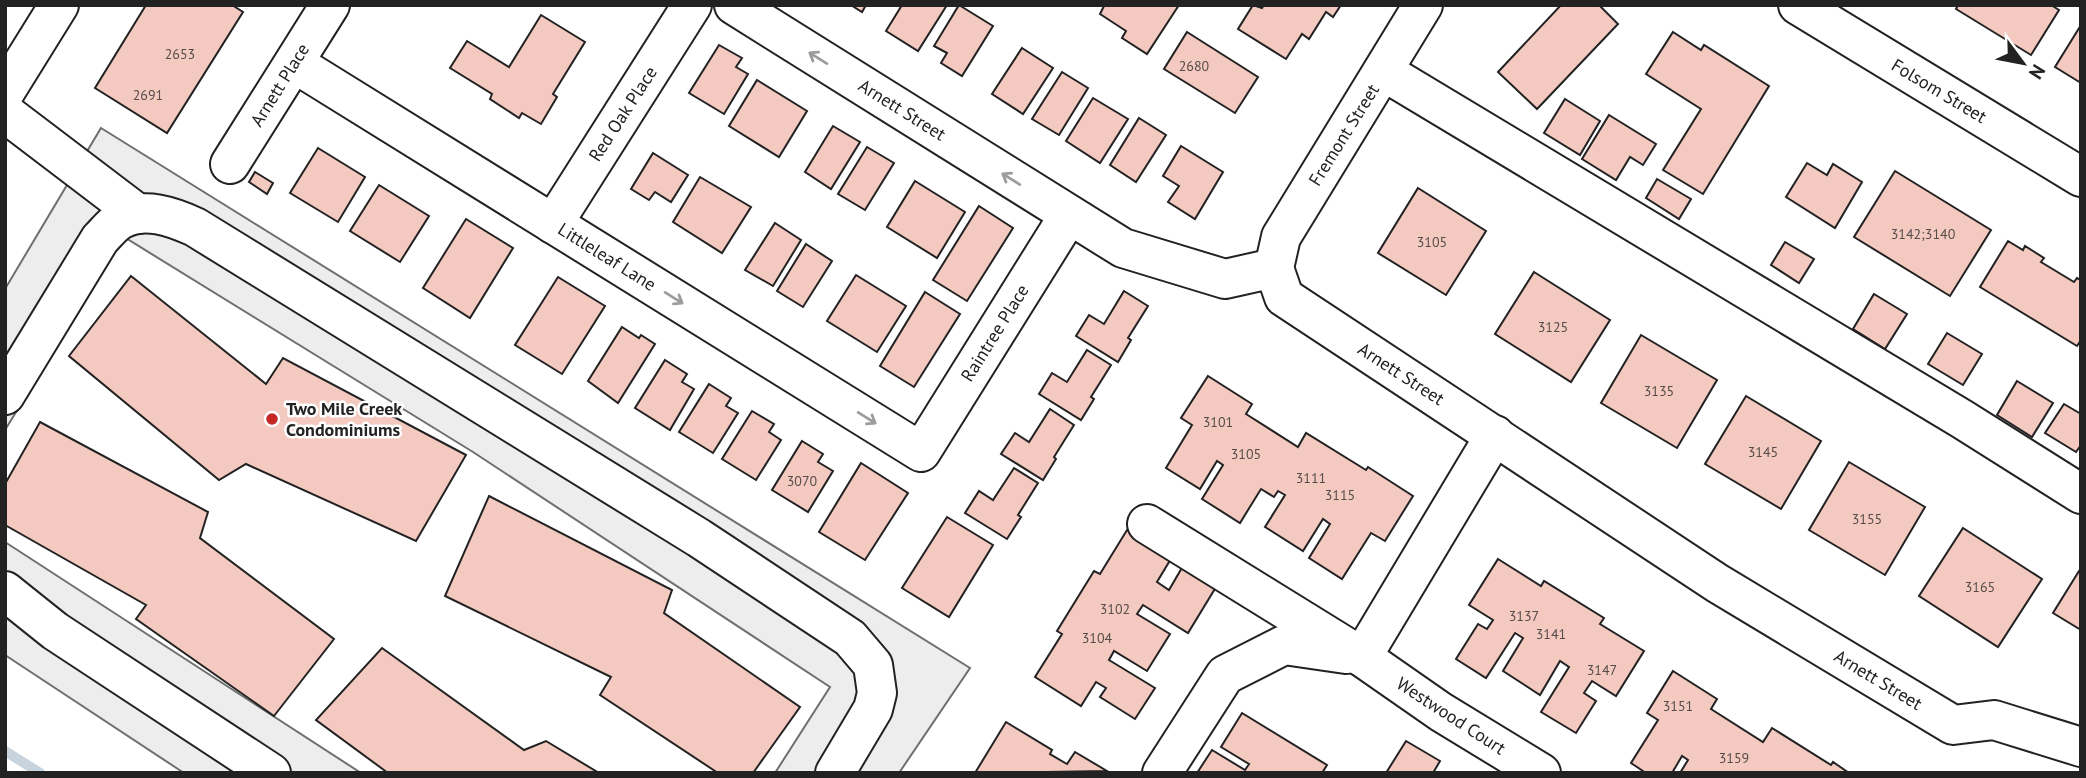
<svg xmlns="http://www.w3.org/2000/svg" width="2086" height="778" font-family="'PT Sans',sans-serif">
<rect width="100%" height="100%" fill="#fff"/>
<!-- parking -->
<g fill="#ededed" stroke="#6f6f6f" stroke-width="2">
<polygon points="101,128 970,668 899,773 775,773 830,687 473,452 124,237 5,430 5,289"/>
<polygon points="5,542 361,773 184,773 5,655"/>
</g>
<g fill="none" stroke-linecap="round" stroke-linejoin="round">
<!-- stream -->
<polyline stroke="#c7d3dd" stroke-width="10" points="5,751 40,773"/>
</g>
<!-- building -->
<g fill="#f3c9c0" stroke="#222" stroke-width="2">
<polygon points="146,5 232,5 243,12 167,133 95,88"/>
<polygon points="851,5 866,5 862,12"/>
<polygon points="902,5 947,5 918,51 886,31"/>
<polygon points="959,5 993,26 962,76 941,63 947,53 934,46"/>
<polygon points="1103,5 1179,5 1147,54 1122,38 1126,31 1100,14 1104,6"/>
<polygon points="1253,5 1262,8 1264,5 1341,5 1333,17 1326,12 1309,39 1302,34 1286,59 1238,29"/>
<polygon points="1561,5 1599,5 1618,24 1537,109 1498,72"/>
<polygon points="1958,5 2051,5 2059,10 2031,55 1956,9"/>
<polygon points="541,15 585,42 553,94 557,97 541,124 522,113 519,118 490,99 492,94 450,68 467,41 509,67"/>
<polygon points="2081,25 2081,83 2055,67"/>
<polygon points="1187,32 1258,77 1235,113 1164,69"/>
<polygon points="1673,32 1701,50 1704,45 1769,86 1703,194 1663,170 1701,109 1646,74"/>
<polygon points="719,45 742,58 736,67 748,74 724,114 689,93"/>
<polygon points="1022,48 1053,68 1023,114 992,94"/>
<polygon points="1062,72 1088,88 1059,135 1032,119"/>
<polygon points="757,80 807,111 779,157 729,126"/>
<polygon points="1093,98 1128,119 1100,163 1066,141"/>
<polygon points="1565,99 1600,121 1580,155 1544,133"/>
<polygon points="1609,115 1656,144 1643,165 1630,157 1616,180 1582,159"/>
<polygon points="1139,118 1166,135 1136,182 1110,165"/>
<polygon points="833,126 860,142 831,189 805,172"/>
<polygon points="1181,146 1223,172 1195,219 1168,202 1179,186 1163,176"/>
<polygon points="867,147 894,163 865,210 838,194"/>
<polygon points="318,148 365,177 338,222 290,193"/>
<polygon points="653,153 688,175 671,202 655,192 649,200 631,189"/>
<polygon points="1807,163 1827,175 1833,164 1862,182 1835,228 1786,197"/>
<polygon points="1895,171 1991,230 1950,296 1854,237"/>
<polygon points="255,172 273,183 267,194 249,182"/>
<polygon points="700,177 751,207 722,253 673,222"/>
<polygon points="1657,179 1691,199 1679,219 1646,198"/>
<polygon points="915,181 965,212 937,258 887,227"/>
<polygon points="379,185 429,216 400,262 350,231"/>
<polygon points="1418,188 1486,231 1446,295 1378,253"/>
<polygon points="979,206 1013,228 967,301 933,280"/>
<polygon points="466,219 513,248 470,318 423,288"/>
<polygon points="775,223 801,240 773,286 745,270"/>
<polygon points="2008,241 2023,250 2025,246 2044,258 2041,262 2074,282 2077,278 2081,280 2081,340 2077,346 1980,287"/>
<polygon points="1785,242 1814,259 1799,283 1771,265"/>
<polygon points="806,244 832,261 803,307 777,291"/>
<polygon points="1534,272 1610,320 1571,382 1495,334"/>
<polygon points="856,275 906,306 877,352 827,321"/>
<polygon points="131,276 266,384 283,358 466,455 416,541 246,464 219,480 69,356"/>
<polygon points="558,277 605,306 562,374 515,345"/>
<polygon points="1124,291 1148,306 1128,338 1131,340 1118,362 1076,336 1089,315 1104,324"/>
<polygon points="925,292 960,314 914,387 880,366"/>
<polygon points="1874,294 1907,314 1885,349 1853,329"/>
<polygon points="622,327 639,338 641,335 655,344 618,403 588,381"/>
<polygon points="1947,333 1982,354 1963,385 1928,364"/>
<polygon points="1641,335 1717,380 1677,448 1601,403"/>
<polygon points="1087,350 1111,365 1091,397 1094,399 1081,420 1039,394 1052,373 1067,382"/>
<polygon points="665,360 687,374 682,382 694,389 670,430 635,408"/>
<polygon points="1208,376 1252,404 1246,414 1298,447 1306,433 1366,470 1368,467 1413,496 1385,541 1371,533 1342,579 1309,558 1330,524 1323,519 1303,551 1265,527 1285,495 1278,491 1274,497 1261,489 1240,523 1202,499 1223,465 1217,461 1200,489 1166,468 1192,425 1181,418"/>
<polygon points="2017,381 2053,403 2032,437 1997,415"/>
<polygon points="709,384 731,398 726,406 738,413 713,453 679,432"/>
<polygon points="1746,396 1821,441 1781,509 1705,464"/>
<polygon points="2064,404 2081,414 2081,445 2076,452 2045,433"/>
<polygon points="1050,409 1074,425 1054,457 1056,459 1043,480 1001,454 1015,433 1029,442"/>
<polygon points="752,411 774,424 769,432 781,440 756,480 722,459"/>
<polygon points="40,422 208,512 200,538 334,639 274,716 136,619 146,605 5,525 5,484"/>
<polygon points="802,441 823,454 818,462 833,471 808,512 772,490"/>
<polygon points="1849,462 1925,507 1885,575 1809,530"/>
<polygon points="861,463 908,493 865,560 819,532"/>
<polygon points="1014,468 1038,483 1018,515 1021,517 1007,539 965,513 979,491 993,500"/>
<polygon points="489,496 672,590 664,613 800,707 753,773 718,773 600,695 611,677 445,596"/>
<polygon points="947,517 993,545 949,617 902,588"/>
<polygon points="1963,528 2042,579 1998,647 1919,596"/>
<polygon points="1127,530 1172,557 1157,582 1169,590 1183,566 1216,587 1188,633 1143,605 1137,614 1170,634 1147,671 1114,651 1109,660 1155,688 1135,719 1100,697 1106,688 1096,682 1081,706 1035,677 1062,634 1057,631 1094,571 1100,574"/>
<polygon points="1498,559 1541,586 1544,581 1604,618 1600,624 1644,651 1616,696 1592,681 1584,693 1596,701 1576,733 1541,712 1569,667 1560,661 1540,695 1503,671 1523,638 1515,633 1486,678 1456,659 1478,624 1487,629 1493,620 1469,605"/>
<polygon points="2079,571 2081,572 2081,630 2053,613"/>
<polygon points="382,648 524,750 546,741 599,773 388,773 316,720"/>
<polygon points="1673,671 1717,699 1711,709 1763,742 1772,728 1831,765 1833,762 1849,773 1680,773 1688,760 1682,756 1672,773 1646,773 1631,763 1658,720 1647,713"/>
<polygon points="1242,713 1327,765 1322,773 1197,773 1212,750 1245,770 1249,764 1221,747"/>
<polygon points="1006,722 1052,750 1050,754 1067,764 1075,752 1107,771 975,773"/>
<polygon points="1406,741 1440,761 1433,773 1386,773"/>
</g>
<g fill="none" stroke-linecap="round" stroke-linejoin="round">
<!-- minor casing -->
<g stroke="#222" stroke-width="42">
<g id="minor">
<polyline points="734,5 1123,248 1225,279 1274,268 1284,297 1717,583 1953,725 1994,720 2081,747"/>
<polyline points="294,63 921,452 1069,215"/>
<polyline points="1383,71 1962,419 2081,494"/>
<polyline points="5,113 138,214"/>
<polyline points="230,164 330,5"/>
<polyline points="553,224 692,5"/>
<polyline points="1274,268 1281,237 1423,5"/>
<path d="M5 395 100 239C106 233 113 224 120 220 144 206 173 217 195 227L699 538 850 638 873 665 877 693 873 709 835 773"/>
<polyline points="1147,524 1362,657 1441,712 1541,773"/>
<polyline points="5,591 55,631 271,773"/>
<polyline points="1362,657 1495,435"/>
<polyline points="1162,773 1225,675 1284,645 1346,654"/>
</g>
</g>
<!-- major casing -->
<g stroke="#222" stroke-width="42">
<g id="major">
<polyline points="1798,5 2081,177"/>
<polyline points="5,92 59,5"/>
</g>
</g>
<!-- minor -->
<use href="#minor" stroke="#fff" stroke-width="38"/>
<!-- major -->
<use href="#major" stroke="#fff" stroke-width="38"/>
</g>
<!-- one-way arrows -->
<defs><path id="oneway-shaft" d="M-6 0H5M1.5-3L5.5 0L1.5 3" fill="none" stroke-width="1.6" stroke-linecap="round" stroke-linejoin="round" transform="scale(1.75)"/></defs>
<g stroke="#9c9c9c">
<use href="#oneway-shaft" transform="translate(818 58) rotate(-148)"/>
<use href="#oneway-shaft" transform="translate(1011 179) rotate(-148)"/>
<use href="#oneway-shaft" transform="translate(674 298) rotate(32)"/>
<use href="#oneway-shaft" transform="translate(867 418) rotate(32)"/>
</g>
<!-- markers -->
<circle fill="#c62828" stroke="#fff" stroke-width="2.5" cx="272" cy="419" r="7"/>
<g text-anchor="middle" stroke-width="5" stroke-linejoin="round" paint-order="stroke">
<!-- number labels -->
<g font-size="14" fill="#564c4a">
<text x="180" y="59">2653</text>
<text x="1194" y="71">2680</text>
<text x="148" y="100">2691</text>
<text x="1923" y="239">3142;3140</text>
<text x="1432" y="247">3105</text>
<text x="1553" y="332">3125</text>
<text x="1659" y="396">3135</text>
<text x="1218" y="427">3101</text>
<text x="1763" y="457">3145</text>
<text x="1246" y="459">3105</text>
<text x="1311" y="483">3111</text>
<text x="802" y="486">3070</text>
<text x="1340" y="500">3115</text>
<text x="1867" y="524">3155</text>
<text x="1980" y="592">3165</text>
<text x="1115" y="614">3102</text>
<text x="1524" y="621">3137</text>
<text x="1551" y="639">3141</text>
<text x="1097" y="643">3104</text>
<text x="1602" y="675">3147</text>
<text x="1678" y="711">3151</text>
<text x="1734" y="763">3159</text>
</g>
<!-- street labels -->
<g font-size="18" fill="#222" stroke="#fff">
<text transform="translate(280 85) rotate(-58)" y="6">Arnett Place</text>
<text transform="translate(1939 91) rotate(31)" y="6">Folsom Street</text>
<text transform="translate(902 110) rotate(32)" y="6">Arnett Street</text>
<text transform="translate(623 114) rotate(-57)" y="6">Red Oak Place</text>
<text transform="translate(1344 135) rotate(-58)" y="6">Fremont Street</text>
<text transform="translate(607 257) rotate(32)" y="6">Littleleaf Lane</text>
<text transform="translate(995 333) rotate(-58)" y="6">Raintree Place</text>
<text transform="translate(1401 374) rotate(33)" y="6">Arnett Street</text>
<text transform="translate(1878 680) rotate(31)" y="6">Arnett Street</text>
<text transform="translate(1451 716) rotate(33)" y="6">Westwood Court</text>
</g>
<!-- poi labels -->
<g font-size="18" font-weight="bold" fill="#222" stroke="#fff" text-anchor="start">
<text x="286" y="415">Two Mile Creek<tspan x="286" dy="21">Condominiums</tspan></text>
</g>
</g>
<!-- border -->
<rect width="2086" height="778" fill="none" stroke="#222222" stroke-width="14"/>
<!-- north arrow -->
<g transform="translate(2023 63) rotate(122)" stroke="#ffffff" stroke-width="5" paint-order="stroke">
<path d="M0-5L12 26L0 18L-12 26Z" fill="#222222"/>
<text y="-10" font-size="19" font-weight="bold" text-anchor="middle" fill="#222222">N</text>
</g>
</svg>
